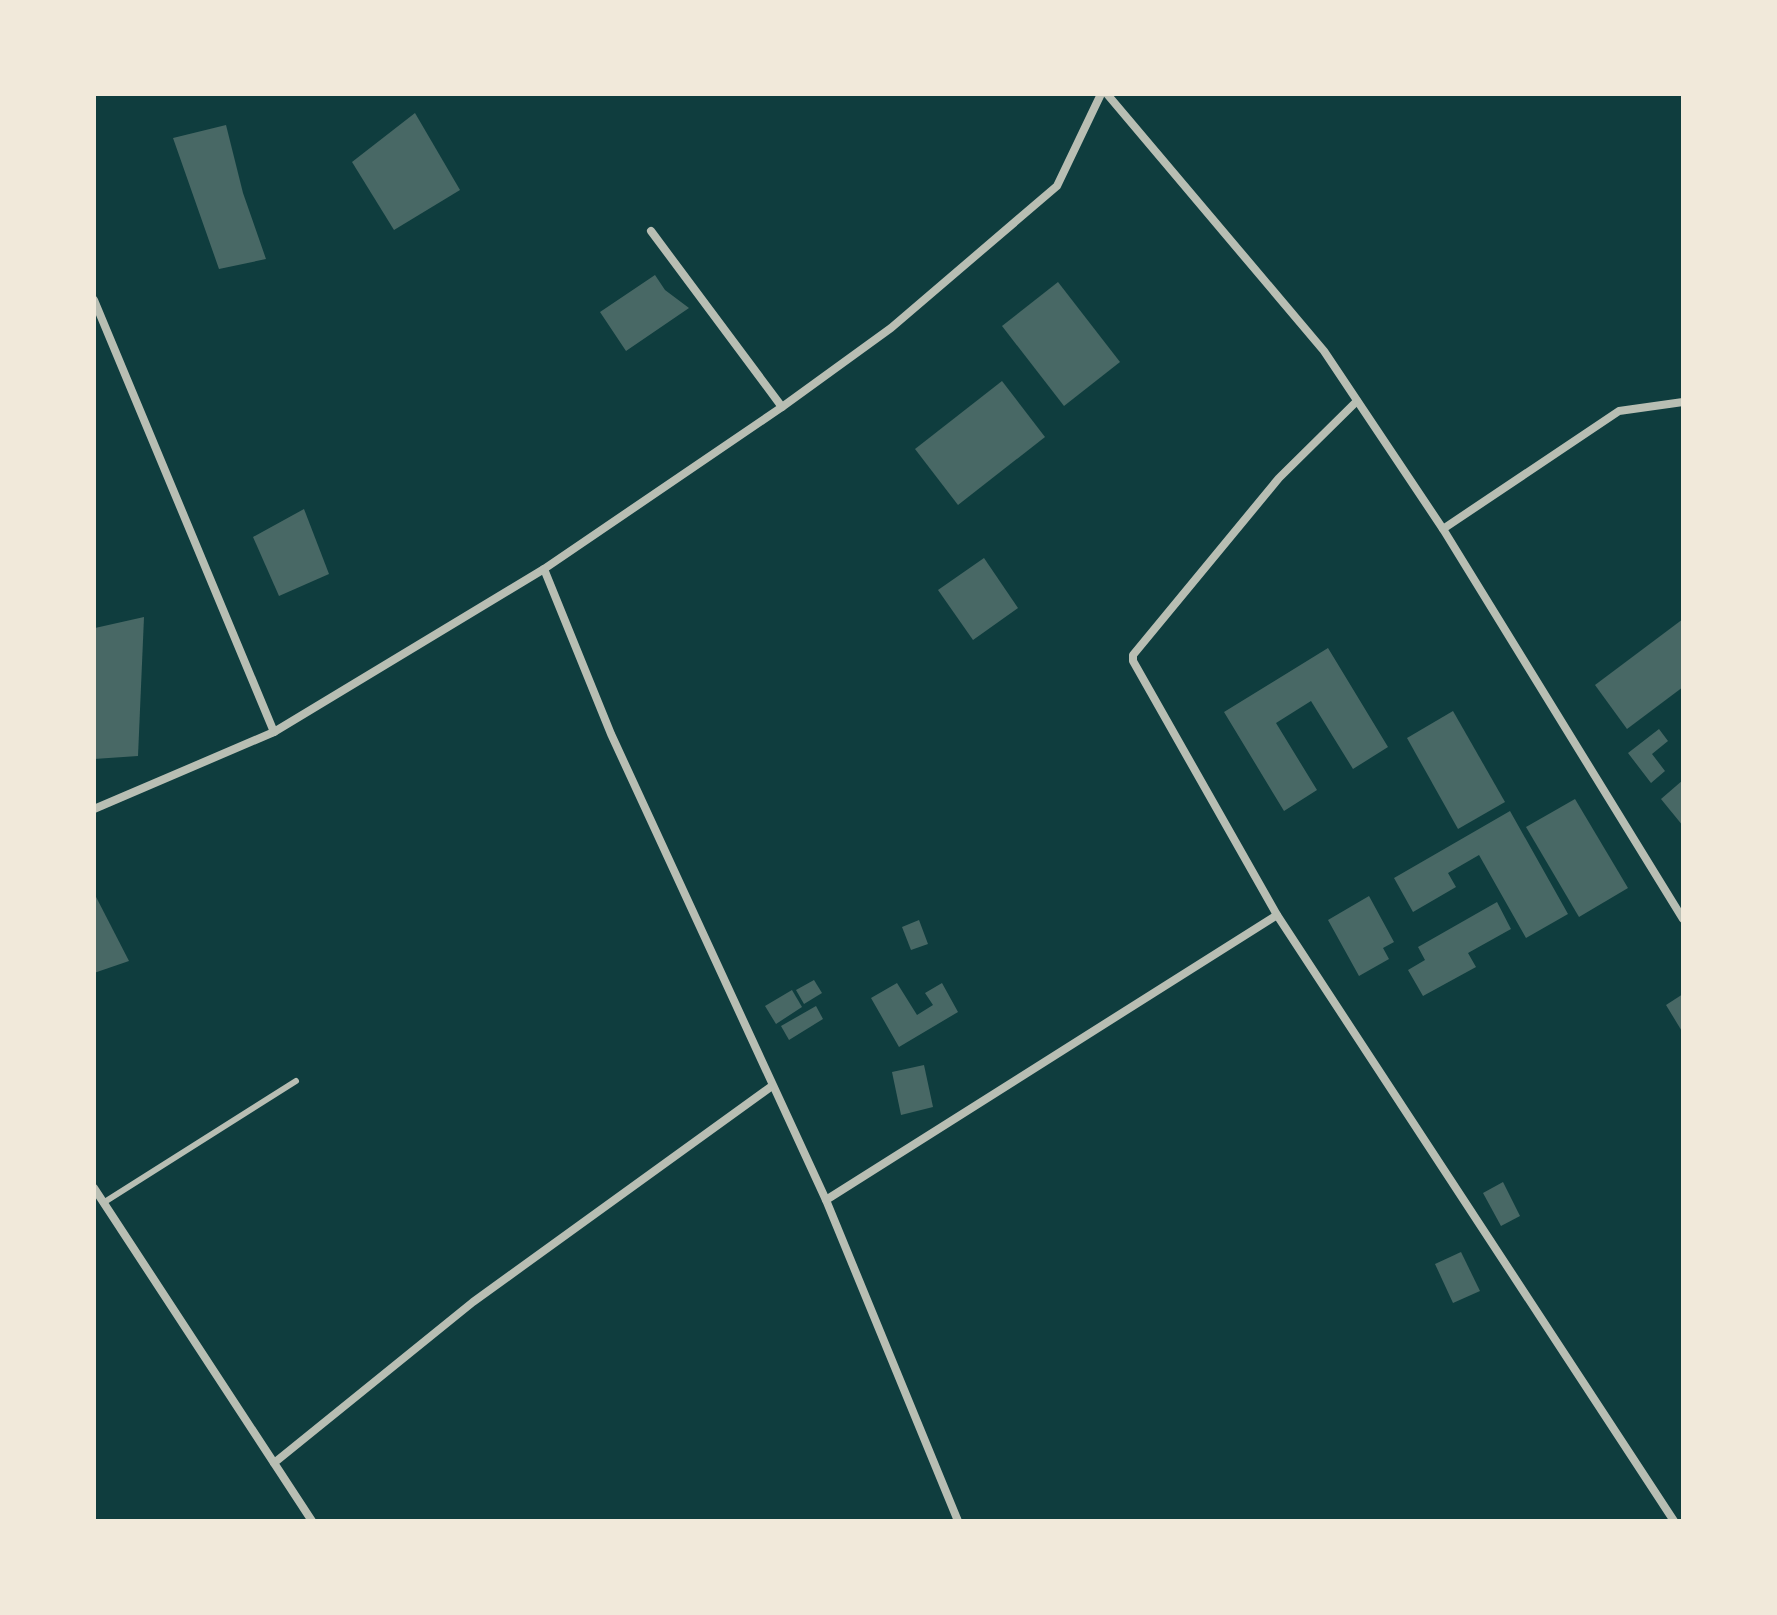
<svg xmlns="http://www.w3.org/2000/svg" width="1777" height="1615" font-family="'IBM Plex Sans',sans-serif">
<rect width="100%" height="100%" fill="#0f3d3e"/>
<!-- building -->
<g fill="#486865">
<polygon points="415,113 460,190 394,230 352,162"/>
<polygon points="226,125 243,193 266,259 219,269 173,138"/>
<polygon points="655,275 665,290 689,308 626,351 600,312"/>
<polygon points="1058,282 1120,362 1064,406 1002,326"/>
<polygon points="1002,381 1045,437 958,505 915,449"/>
<polygon points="304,509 329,574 279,596 253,537"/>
<polygon points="984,558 1018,608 973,640 938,590"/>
<polygon points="144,617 138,756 94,759 95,628"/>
<polygon points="1683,619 1683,687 1627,729 1595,685"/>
<polygon points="1328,648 1388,747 1353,769 1311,701 1276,723 1317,790 1284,811 1224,712"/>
<polygon points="1453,711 1505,802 1458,829 1407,738"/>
<polygon points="1659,729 1668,741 1652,754 1665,771 1651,783 1628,753"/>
<polygon points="1683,780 1683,826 1661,799"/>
<polygon points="1575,799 1628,888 1579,917 1526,827"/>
<polygon points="1510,811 1568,914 1526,938 1479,855 1448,873 1456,887 1413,912 1394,878"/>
<polygon points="94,893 129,961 94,973"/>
<polygon points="1369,896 1394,942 1383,948 1389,959 1359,976 1328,920"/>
<polygon points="1497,902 1511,929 1468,953 1476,967 1423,996 1408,970 1425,960 1418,947"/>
<polygon points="919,920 928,944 911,950 902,927"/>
<polygon points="814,980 822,993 804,1004 796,990"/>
<polygon points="897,983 917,1015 933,1005 925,993 942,983 958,1012 899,1047 871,998"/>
<polygon points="792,990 802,1007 776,1024 765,1006"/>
<polygon points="1683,994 1683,1033 1666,1005"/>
<polygon points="816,1006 823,1019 789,1040 781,1026"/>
<polygon points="924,1065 933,1107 901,1115 892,1072"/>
<polygon points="1503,1182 1520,1216 1501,1226 1483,1193"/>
<polygon points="1461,1252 1480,1291 1453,1303 1435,1264"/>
</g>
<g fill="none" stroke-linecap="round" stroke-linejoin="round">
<!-- service -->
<polyline stroke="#b8beb3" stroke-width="6" points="103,1203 296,1081"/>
<!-- minor -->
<g stroke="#b8beb3" stroke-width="8">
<polyline points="1107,94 1324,351 1443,529 1683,919"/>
<polyline points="651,231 782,407"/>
<polyline points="94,300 274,732"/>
<polyline points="1443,529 1619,411 1683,402"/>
<polyline points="544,569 611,734 826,1200 958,1521"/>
<polyline points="94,809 274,732 544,569 782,407 891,328 1057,186 1101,94"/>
<polyline points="1277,915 1133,661 1133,655 1279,478 1357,401"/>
<polyline points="94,1188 312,1521"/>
<polyline points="826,1200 1277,915 1674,1521"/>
<polyline points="274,1463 473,1302 772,1086"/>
</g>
</g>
<!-- border -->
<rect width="1777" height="1615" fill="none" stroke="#f1e9da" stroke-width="192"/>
</svg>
